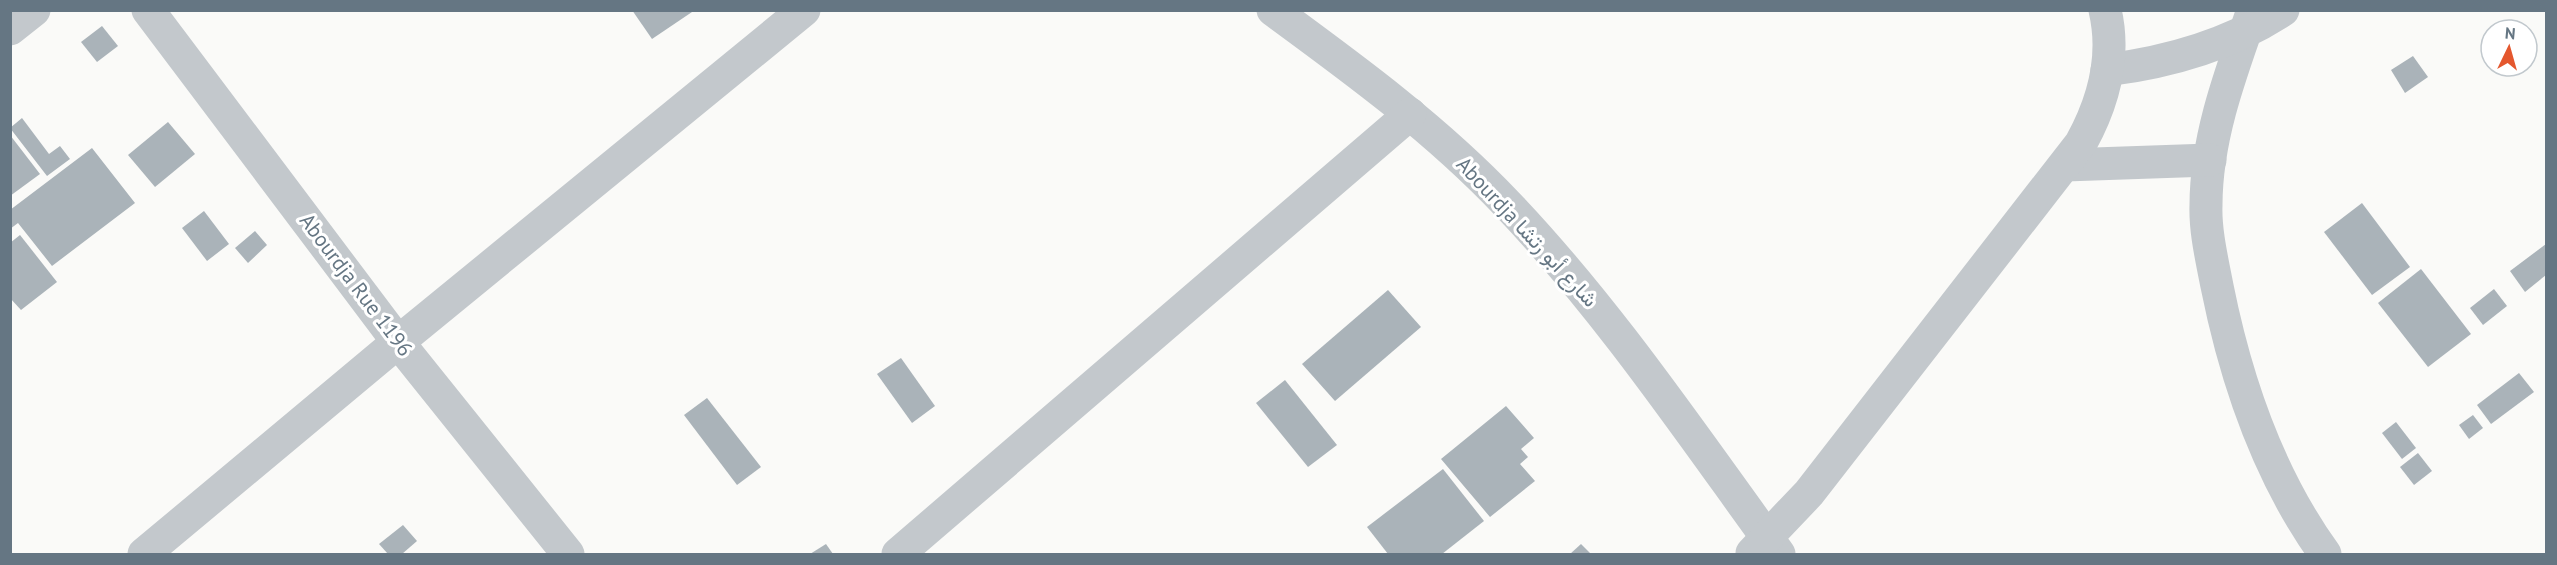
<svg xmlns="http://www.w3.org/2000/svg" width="2557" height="565" font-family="'PT Sans',Vazirmatn,sans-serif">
<rect width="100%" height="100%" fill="#fafaf8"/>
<!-- building -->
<g fill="#aab3b9">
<polygon points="632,10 690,10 692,12 652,39"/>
<polygon points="102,26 118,46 97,62 81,42"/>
<polygon points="2413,56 2428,77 2405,93 2391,70"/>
<polygon points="22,118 49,154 60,146 70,159 47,176 10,128"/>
<polygon points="168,122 195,154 155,187 128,155"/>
<polygon points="10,135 40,174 10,196"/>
<polygon points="92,148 135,203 52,266 18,223 10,229 10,210"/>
<polygon points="2362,203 2410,267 2372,295 2324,232"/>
<polygon points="204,211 229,244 207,261 182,228"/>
<polygon points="255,231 267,245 248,263 235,248"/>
<polygon points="20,235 57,282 21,310 10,298 10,243"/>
<polygon points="2546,244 2546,275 2525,292 2510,271"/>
<polygon points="2421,269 2471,334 2428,367 2378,303"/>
<polygon points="2494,289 2507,306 2483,325 2470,308"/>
<polygon points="1388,290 1421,327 1335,401 1302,364"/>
<polygon points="901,358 935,406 912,423 877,374"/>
<polygon points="2519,373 2534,392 2491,424 2477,405"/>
<polygon points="1285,380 1337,445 1308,467 1256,403"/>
<polygon points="707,398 761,467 737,485 684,415"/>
<polygon points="1506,406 1534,438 1521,449 1528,457 1520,464 1535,481 1490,517 1441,459"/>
<polygon points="2473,415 2483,428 2469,439 2459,425"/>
<polygon points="2396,422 2416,448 2402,459 2382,433"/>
<polygon points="2418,453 2432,471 2414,485 2400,467"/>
<polygon points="1443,469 1484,521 1442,554 1388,554 1367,527"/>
<polygon points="403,525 417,541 402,554 388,554 379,544"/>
<polygon points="826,544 833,554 810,554"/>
<polygon points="1581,544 1591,554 1570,554"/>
</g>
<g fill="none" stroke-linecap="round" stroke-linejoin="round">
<!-- street -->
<g stroke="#c3c8cc" stroke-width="33">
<polyline points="148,10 398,342 568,554"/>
<path d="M1273 10C1355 70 1437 130 1507 204 1609 311 1692 435 1779 554"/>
<path d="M2253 10C2231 72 2206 138 2206 205 2205 231 2212 260 2217 286 2236 381 2268 475 2325 554"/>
<polyline points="10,29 34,10"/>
<path d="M2107 70C2169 62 2230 45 2283 10"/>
<polyline points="2065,165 2210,160"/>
<path d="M1752 553 1809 493 2081 143C2103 103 2116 57 2105 10"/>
<polyline points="144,554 398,342 804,10"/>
<polyline points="898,554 1410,114"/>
</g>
</g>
<g text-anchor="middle" stroke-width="6" stroke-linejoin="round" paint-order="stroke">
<!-- street labels -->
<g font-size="21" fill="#657683" stroke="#fff">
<text transform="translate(1527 232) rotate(47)" y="7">Abourdja شارع أبو رتشا</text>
<text transform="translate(356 285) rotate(53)" y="7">Abourdja Rue 1196</text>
</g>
</g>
<!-- border -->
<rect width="2557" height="565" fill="none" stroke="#657683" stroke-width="24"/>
<!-- north arrow -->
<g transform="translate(2509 48) rotate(5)"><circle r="28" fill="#ffffff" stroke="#c1c8cd" stroke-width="1.5"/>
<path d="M0-4.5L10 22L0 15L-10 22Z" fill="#e4572e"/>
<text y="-9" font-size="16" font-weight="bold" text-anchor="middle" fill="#657683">N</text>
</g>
</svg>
